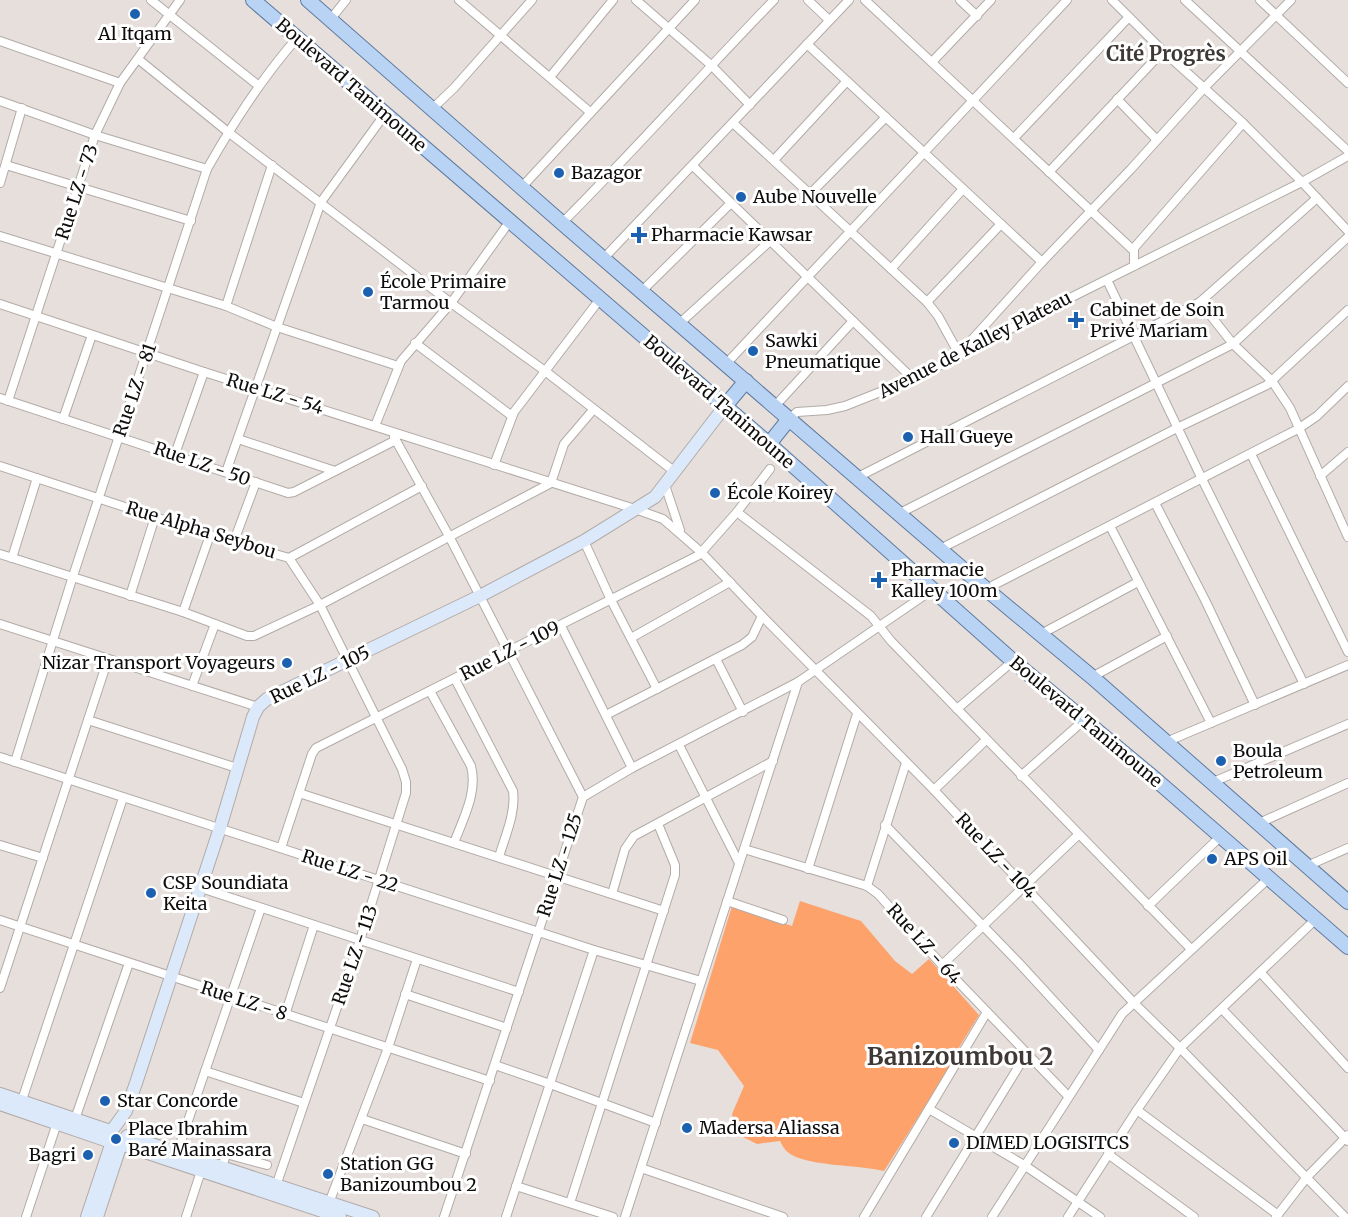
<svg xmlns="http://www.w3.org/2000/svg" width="1348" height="1217" font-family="Merriweather,serif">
<rect width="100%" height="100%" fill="#e6dfdb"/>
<!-- water -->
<path fill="#fea26c" d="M800 901 861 921 895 961 912 974 929 959 979 1015 958 1049 957 1056 884 1171C859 1165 811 1166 792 1155 785 1151 783 1147 780 1141L757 1144 737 1134 732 1114 744 1086 718 1050 690 1043 732 906 792 926Z"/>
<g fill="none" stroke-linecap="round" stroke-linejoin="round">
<!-- minor casing -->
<g stroke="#b2aba8" stroke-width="10">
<g id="minor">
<polyline points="151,0 259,86"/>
<polyline points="459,0 590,112"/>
<polyline points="636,0 711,65 750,105"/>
<polyline points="808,0 829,20"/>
<polyline points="865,0 1133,250"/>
<polyline points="960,0 977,16"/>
<polyline points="1112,0 1163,51 1243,123 1302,182 1348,231"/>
<polyline points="1185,0 1348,151"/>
<polyline points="1260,0 1348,83"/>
<polyline points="330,20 346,0"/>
<polyline points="0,41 120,83"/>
<polyline points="807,44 1042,262"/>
<polyline points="138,59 228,132 451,303 545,371 675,472"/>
<polyline points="932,62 991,0"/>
<polyline points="550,77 613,0"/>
<polyline points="1117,99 1157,140"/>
<polyline points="0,101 95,135 207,169"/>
<polyline points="433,108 454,88 532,0"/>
<polyline points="733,123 927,302 938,316 959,354 1042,262 1131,169 1204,88 1291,0"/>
<polyline points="1014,138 1129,17"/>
<polyline points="774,160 847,81"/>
<polyline points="6,165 191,221"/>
<polyline points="693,166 913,379"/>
<polyline points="1049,172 1163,51"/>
<polyline points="0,183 22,108"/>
<polyline points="521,188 695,0"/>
<polyline points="810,194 886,117"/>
<path d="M562 223C634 151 702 74 774 0"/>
<polyline points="0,236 226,306 277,327 398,366"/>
<polyline points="604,258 849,0"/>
<polyline points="1134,266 1134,248 1243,123"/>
<polyline points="891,269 963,189"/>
<polyline points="1107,280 1202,479 1304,684"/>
<polyline points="642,291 731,203"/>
<polyline points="927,302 1001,224"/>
<polyline points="1200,302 1233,344 1272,381 1290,408 1348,537"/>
<polyline points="0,304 204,372 635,509 663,519 702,553 762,616 934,790 1133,1002 1180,1048 1345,1217"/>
<polyline points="226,306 272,165"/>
<polyline points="680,323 770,241"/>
<polyline points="415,343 512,416"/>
<polyline points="726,364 1067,0"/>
<polyline points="0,398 288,493 294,492 396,440"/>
<polyline points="8,401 95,135 120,83 180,0"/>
<polyline points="775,406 853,321"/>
<polyline points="63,419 92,335"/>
<polyline points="789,419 797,412 827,410 845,406 913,379 1074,296 1302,182 1348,156"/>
<polyline points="375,426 401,361 451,303 510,221"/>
<polyline points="394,437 449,536 583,797"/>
<polyline points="238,439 335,471"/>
<polyline points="175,454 204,372"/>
<polyline points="1251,454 1348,652"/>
<polyline points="494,465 514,412 600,299"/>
<polyline points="0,466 210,535 289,558 320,605 402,769 406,782 406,793 360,940 276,1186"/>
<polyline points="226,472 321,202 385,114"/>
<polyline points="1320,476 1348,452"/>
<polyline points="858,477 1200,302 1317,198"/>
<polyline points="551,483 564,444 593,410"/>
<polyline points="665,485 680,530"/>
<polyline points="1155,503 1205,600 1255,705"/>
<polyline points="737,512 871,616 891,641 1191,949"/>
<polyline points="900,513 1233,344 1348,237"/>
<polyline points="1110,526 1211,723"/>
<polyline points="234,541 256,482"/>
<polyline points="584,541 611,600 657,689"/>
<polyline points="940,549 1177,428 1267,385 1348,310"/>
<polyline points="0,554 183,612 247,636 254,636 320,605 551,483"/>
<polyline points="12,558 37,478"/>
<polyline points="289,558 422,486"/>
<polyline points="986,589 1298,429 1317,416 1348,386"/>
<polyline points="130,596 155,517"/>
<polyline points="183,612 210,535"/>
<polyline points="0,624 258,707"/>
<polyline points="561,626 632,768"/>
<polyline points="1041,634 1138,582"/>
<polyline points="631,638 730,582"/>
<polyline points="716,659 743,712"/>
<polyline points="1092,677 1167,636"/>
<path d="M455 679 513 791C516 813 505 836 499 857"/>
<polyline points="192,686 215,624"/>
<path d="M430 691 471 766C478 792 463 819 454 843"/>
<polyline points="957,709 1013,661"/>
<polyline points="606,715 742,645 752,637 762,616"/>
<polyline points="88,720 237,768"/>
<polyline points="1166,742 1348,665"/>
<polyline points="679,745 739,863"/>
<polyline points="0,757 594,950 701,981"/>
<path d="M15 762 73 576 207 169C233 123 262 78 297 38"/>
<polyline points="1021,776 1083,721"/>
<polyline points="1211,783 1348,724"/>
<polyline points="934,790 986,740"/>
<polyline points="299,793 664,911"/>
<polyline points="1257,824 1348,783"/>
<polyline points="885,825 1018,962 1099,1050"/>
<polyline points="0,845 43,858"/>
<polyline points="281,848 312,754 316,748 699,555 737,512 770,469"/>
<polyline points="744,849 867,886 878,894 942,965 1068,1096"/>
<polyline points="1307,866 1348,848"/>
<polyline points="808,869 857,714"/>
<polyline points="867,886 906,763"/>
<polyline points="201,888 519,992"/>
<polyline points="612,894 625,849 634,836 773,761"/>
<polyline points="727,901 783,920"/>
<polyline points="1148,906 1221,836"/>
<polyline points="0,920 490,1081"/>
<polyline points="942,965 1078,835"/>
<polyline points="1261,973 1348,1068"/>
<polyline points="0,988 108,659"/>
<polyline points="405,994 507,1028"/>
<polyline points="1222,1009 1348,1141"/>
<polyline points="285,1015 314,925"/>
<polyline points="495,1065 550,1084 656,1123"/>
<polyline points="205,1071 304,1103"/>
<polyline points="22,1100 123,798"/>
<polyline points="929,1109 1024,1165 1100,1217"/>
<polyline points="1137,1110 1278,1215"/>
<polyline points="75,1119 129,963"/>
<polyline points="362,1119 466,1154"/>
<polyline points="177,1153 261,908"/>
<polyline points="1108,1154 1194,1217"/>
<polyline points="222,1168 226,1154 267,1165"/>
<polyline points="641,1168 783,1217"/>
<polyline points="516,1186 613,1217"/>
<polyline points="329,1203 388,1048 417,959"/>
<polyline points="570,1203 675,875 675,865 658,824"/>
<polyline points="26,1217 57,1123"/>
<polyline points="186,1217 201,1171"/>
<polyline points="444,1217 583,797 632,768 798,682 932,590"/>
<polyline points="506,1217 594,950"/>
<polyline points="625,1217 798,682"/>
<polyline points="864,1217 987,1012"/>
<polyline points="926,1217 1027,1053"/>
<polyline points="992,1217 1122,1014 1269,878"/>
<polyline points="1068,1217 1137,1110 1180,1048 1316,919"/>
<polyline points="1276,1217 1307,1177 1348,1135"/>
</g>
</g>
<!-- secondary casing -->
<g stroke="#b2aba8" stroke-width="14">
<g id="secondary">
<polyline points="0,1094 110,1131"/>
<polyline points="0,1104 108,1141"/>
<polyline points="113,1129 126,1111 136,1083 220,828 253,717 258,707 267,699 480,596 584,541 655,497 725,406"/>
<polyline points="127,1136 373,1217"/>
<polyline points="124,1145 340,1217"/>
<polyline points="87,1217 111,1145"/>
<polyline points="97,1217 120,1147"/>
</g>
</g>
<!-- primary casing -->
<g stroke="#607b9f" stroke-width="16">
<g id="primary">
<polyline points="253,0 769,444 1013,661 1155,779 1348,947"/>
<polyline points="308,0 562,223 986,589 1092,677 1348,902"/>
<polyline points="725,406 746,381"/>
<polyline points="769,444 789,419"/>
</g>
</g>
<!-- minor -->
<use href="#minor" stroke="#fff" stroke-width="8"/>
<!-- secondary -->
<use href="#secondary" stroke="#dce9fa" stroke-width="12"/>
<!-- primary -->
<use href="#primary" stroke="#b9d3f5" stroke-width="14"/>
</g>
<!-- markers -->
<g fill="#1c60b0" stroke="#fff" stroke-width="2">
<circle cx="135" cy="14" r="6"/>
<circle cx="559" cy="173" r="6"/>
<circle cx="741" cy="197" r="6"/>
<path d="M636 226h6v6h6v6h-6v6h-6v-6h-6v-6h6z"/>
<circle cx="368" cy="292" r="6"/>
<path d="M1073 311h6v6h6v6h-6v6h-6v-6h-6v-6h6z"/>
<circle cx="753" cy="351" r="6"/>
<circle cx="908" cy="437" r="6"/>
<circle cx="715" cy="493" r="6"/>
<path d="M876 571h6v6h6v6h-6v6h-6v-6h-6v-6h6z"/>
<circle cx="287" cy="663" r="6"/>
<circle cx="1221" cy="761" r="6"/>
<circle cx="1212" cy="859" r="6"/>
<circle cx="151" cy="893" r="6"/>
<circle cx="105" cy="1101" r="6"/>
<circle cx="687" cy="1128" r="6"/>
<circle cx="116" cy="1139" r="6"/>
<circle cx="954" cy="1143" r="6"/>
<circle cx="88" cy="1155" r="6"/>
<circle cx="328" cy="1174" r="6"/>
</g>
<g text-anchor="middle" stroke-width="6" stroke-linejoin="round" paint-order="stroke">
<!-- poi labels -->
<g font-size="18" fill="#0f0d0c" stroke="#fff" text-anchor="start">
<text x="135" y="40" text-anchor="middle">Al Itqam</text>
<text x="571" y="179">Bazagor</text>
<text x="753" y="203">Aube Nouvelle</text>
<text x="651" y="241">Pharmacie Kawsar</text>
<text x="380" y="288">École Primaire<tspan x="380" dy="21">Tarmou</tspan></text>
<text x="1090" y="316">Cabinet de Soin<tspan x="1090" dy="21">Privé Mariam</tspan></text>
<text x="765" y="347">Sawki<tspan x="765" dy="21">Pneumatique</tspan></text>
<text x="920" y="443">Hall Gueye</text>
<text x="727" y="499">École Koirey</text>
<text x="891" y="576">Pharmacie<tspan x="891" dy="21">Kalley 100m</tspan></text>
<text x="275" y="669" text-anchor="end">Nizar Transport Voyageurs</text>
<text x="1233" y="757">Boula<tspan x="1233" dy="21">Petroleum</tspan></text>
<text x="1224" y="865">APS Oil</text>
<text x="163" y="889">CSP Soundiata<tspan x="163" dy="21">Keita</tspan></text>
<text x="117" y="1107">Star Concorde</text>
<text x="699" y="1134">Madersa Aliassa</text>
<text x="128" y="1135">Place Ibrahim<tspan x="128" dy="21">Baré Mainassara</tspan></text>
<text x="966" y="1149">DIMED LOGISITCS</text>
<text x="76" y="1161" text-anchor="end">Bagri</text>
<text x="340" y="1170">Station GG<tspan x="340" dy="21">Banizoumbou 2</tspan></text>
</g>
<!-- street labels -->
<g font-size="18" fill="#0f0d0c" stroke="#fff">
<text transform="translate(351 85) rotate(41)" y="6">Boulevard Tanimoune</text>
<text transform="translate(77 192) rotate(-72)" y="6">Rue LZ - 73</text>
<text transform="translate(975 345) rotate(-27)" y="6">Avenue de Kalley Plateau</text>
<text transform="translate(135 390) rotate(-71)" y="6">Rue LZ - 81</text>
<text transform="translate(275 394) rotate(17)" y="6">Rue LZ - 54</text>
<text transform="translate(719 402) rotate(41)" y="6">Boulevard Tanimoune</text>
<text transform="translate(202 464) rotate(19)" y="6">Rue LZ - 50</text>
<text transform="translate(201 530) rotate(17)" y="6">Rue Alpha Seybou</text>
<text transform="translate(510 651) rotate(-27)" y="6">Rue LZ - 109</text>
<text transform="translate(320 675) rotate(-26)" y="6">Rue LZ - 105</text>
<text transform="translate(1086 722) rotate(40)" y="6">Boulevard Tanimoune</text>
<text transform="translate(996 856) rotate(47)" y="6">Rue LZ - 104</text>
<text transform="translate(560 865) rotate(-72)" y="6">Rue LZ - 125</text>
<text transform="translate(350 871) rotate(18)" y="6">Rue LZ - 22</text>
<text transform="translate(924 944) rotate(48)" y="6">Rue LZ - 64</text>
<text transform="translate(355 955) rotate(-71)" y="6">Rue LZ - 113</text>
<text transform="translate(244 1001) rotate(18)" y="6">Rue LZ - 8</text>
</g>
<!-- neighbourhood labels -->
<g font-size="20" font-weight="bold" fill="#3e3936" stroke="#fff">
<text x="1166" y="61">Cité Progrès</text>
</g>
<!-- district labels -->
<g font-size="24" font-weight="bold" fill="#3e3936" stroke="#fff">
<text x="960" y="1065">Banizoumbou 2</text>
</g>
</g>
</svg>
